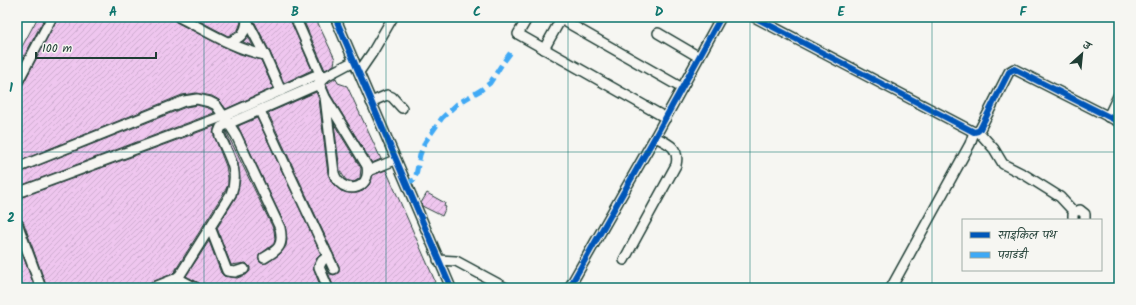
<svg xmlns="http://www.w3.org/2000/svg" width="1136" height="305" font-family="Kalam,'Playpen Sans Deva',sans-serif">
<defs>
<pattern id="building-hatch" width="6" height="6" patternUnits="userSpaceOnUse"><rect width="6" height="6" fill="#efc6ef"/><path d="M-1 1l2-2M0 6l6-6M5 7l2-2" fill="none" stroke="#ccabce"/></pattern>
</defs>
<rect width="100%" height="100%" fill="#f6f6f2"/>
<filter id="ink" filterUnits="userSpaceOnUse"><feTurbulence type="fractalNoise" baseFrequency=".025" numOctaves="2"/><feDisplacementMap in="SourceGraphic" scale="8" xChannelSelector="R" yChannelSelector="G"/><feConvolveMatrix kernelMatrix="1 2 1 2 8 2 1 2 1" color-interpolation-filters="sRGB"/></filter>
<g filter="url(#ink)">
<!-- building -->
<g fill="url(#building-hatch)" stroke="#1f3d34">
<polygon points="38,17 45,17 17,70 17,56"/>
<polygon points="58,17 173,17 176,22 218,44 240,54 261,60 273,88 226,109 219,100 212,96 196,93 182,95 17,162 17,89 22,86"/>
<polygon points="192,17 239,17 241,22 238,30 228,36"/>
<polygon points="252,17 289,17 312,70 284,83 270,52"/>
<polygon points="302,17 315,17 335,59 334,65 325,70"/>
<polygon points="248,36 253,46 243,42"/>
<polygon points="336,78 338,83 347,86 381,159 372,163 330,94 326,84"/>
<polygon points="316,92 319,99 328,174 332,183 341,191 349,193 357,193 363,191 369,185 373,175 386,170 435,281 431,288 334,288 326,267 326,266 330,274 334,275 339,272 339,266 268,113"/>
<polygon points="197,105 208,108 212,110 214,113 17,187 17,174 186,107"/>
<polygon points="257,118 321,254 317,258 313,267 321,288 202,288 199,283 186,276 209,241 221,273 224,276 237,278 246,275 250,271 250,267 246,263 231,265 217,228 236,197 240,179 238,163 226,134 226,131 274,230 275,239 274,244 259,255 259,261 261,263 267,263 280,254 286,246 287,239 285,225 238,126"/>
<polygon points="334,124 361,168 360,178 354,182 346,180 340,171"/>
<polygon points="215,126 213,133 226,166 228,178 228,185 225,191 175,271 172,274 149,283 146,288 47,288 23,221 20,218 17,217 17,199"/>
<polygon points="427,193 445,203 444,206 446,207 442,216 422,206 421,203"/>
<polygon points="17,240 35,288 17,288"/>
</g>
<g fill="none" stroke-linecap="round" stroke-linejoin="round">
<!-- minor casing -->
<g stroke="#1f3d34" stroke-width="12">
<g id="minor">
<path d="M179 17C207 31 234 49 265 55"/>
<polyline points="245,17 265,55 281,91"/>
<polyline points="295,17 321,76"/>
<polyline points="335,17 451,288"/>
<polyline points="528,17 518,34 666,118"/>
<polyline points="754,17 974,132 978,131 980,129 1009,72 1014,69 1119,122"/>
<polyline points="561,19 682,88"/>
<polyline points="658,33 699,57"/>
<path d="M229 42C241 38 246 33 247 20"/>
<polyline points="544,49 562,17"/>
<polyline points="359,72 372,53 393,17"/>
<polyline points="17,83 52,17"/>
<path d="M319 83 325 97 334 173C341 196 372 191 367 166L325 97"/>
<polyline points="371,102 387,95 392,97 402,108"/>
<polyline points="260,111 334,269"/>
<polyline points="1108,117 1119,94"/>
<polyline points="978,131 994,149 1003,164 1025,175 1060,197 1074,212"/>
<path d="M17 168 184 101 197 99 210 102 216 105 229 124 236 135 280 228C284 246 278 250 264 258"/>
<polyline points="368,171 395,160"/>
<polyline points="17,193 224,116 314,76 326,76"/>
<polyline points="1073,220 1073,215 1074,212 1080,210 1085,214 1085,220"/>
<polyline points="17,223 41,288"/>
<polyline points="210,227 227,271 235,272 244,269"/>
<polyline points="328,256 322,261 319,267 328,288"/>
<polyline points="438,260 456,261 506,288"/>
<path d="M624 260 676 165C680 148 668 143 655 137"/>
<polyline points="177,278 196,288"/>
<path d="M152 288 175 279 180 275 231 194C240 171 229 157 220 136L219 132 221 127 317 85 326 76 354 61"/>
<polyline points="569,288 655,137 721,17"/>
<polyline points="891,288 970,144 974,132"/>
</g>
</g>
<!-- minor -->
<use href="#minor" stroke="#f6f6f2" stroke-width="9"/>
<!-- quiet -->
<polyline stroke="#3fa9f5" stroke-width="5" stroke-dasharray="10 5" stroke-linecap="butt" points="407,186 409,182 414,180 416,175 420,155 425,142 442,118 457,104 481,90 490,83 502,64 511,52"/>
<!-- cycleway casing -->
<g stroke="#f6f6f2" stroke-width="8">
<g id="cycleway">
<polyline points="335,17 451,288"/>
<polyline points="754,17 974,132 978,131 980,129 1009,72 1014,69 1119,122"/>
<polyline points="569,288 655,137 721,17"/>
</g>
</g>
<!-- cycleway -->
<use href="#cycleway" stroke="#0057b8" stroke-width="6"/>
</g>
</g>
<!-- grid -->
<path fill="none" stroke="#0f766e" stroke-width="1" stroke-opacity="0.55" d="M204 17V288M386 17V288M568 17V288M750 17V288M932 17V288M17 152H1119"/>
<!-- margin -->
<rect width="1136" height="305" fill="none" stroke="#f6f6f2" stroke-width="44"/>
<!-- legend -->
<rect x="962" y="219" width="140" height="52" fill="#f6f6f2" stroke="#a0aca6"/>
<rect x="970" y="232" width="20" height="6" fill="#0057b8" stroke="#a0aca6"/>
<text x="998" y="239" font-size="12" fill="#1f3d34">साइकिल पथ</text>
<rect x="970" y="252" width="20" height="6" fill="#3fa9f5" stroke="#a0aca6"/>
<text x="998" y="259" font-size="12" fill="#1f3d34">पगडंडी</text>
<!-- north arrow -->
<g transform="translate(1082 54) rotate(27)" stroke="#f6f6f2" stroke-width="3" paint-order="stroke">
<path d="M0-3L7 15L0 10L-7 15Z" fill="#1f3d34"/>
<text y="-6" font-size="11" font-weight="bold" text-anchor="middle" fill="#1f3d34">उ</text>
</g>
<!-- scale -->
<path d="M36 52v6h120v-6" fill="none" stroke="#1f3d34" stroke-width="2"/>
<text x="42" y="52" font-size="12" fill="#1f3d34" stroke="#f6f6f2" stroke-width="3" paint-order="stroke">100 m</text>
<rect x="22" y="22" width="1092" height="261" fill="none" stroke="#0f766e" stroke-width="1.5"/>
<g font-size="13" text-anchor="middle" font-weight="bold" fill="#0f766e">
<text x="113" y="16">A</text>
<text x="295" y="16">B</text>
<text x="477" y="16">C</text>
<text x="659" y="16">D</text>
<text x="841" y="16">E</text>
<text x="1023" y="16">F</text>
<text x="11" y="92">1</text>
<text x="11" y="222">2</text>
</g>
</svg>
